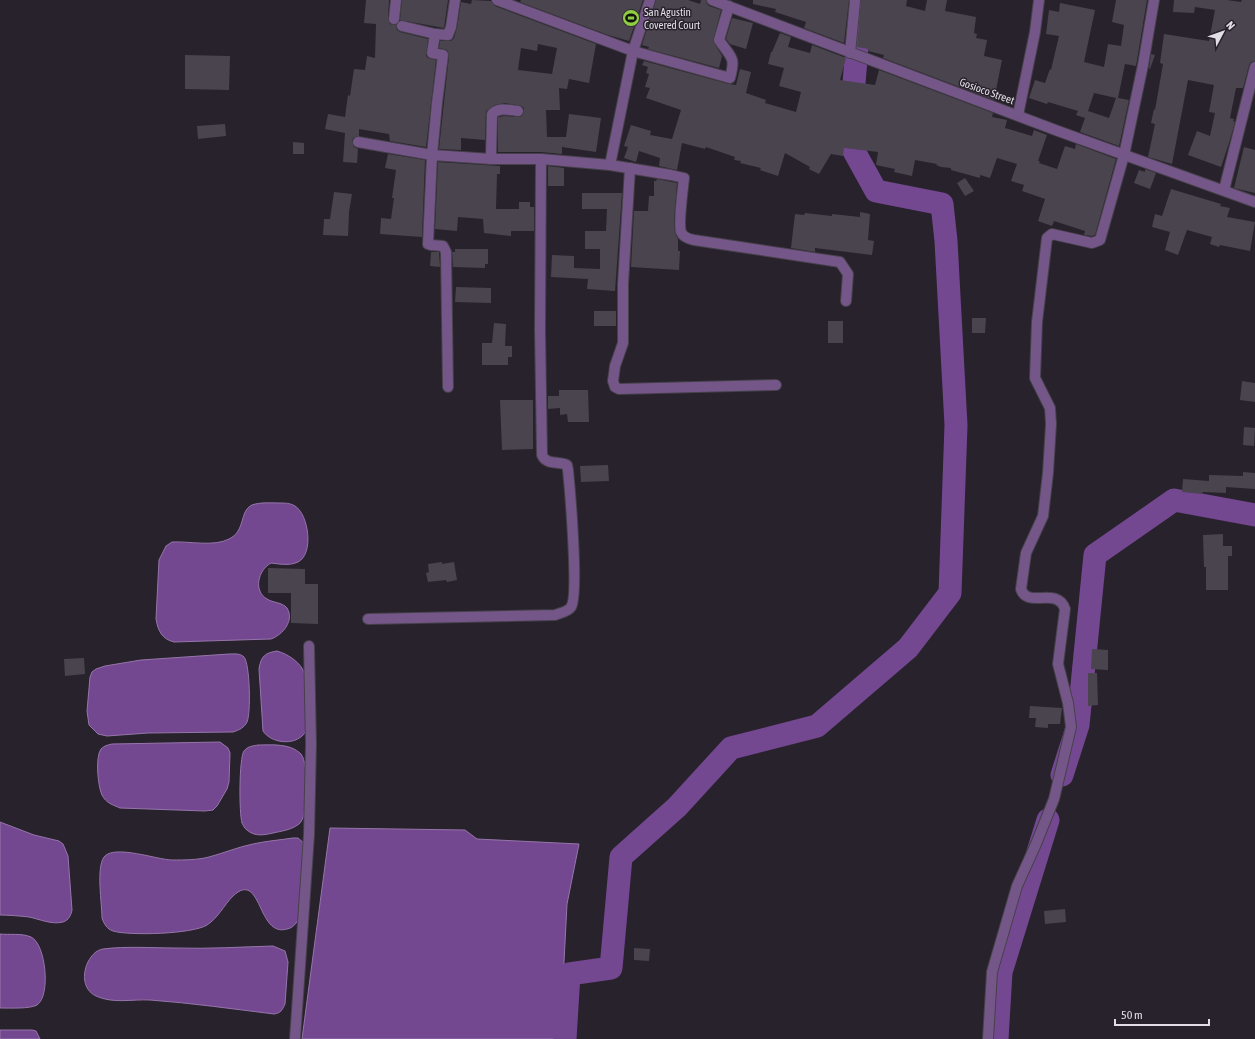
<svg xmlns="http://www.w3.org/2000/svg" width="1255" height="1039" font-family="'Asap Condensed',sans-serif">
<rect width="100%" height="100%" fill="#28222c"/>
<!-- water -->
<g fill="#744891" stroke="#9575aa">
<path d="M280 503C285 503 290 503 295 506 309 515 314 554 298 562 290 566 279 564 271 563 258 570 253 591 267 599 273 603 282 602 287 608 295 621 282 635 271 639L174 642C162 639 158 631 156 619L159 560 166 546 172 542C189 541 214 547 229 539 246 531 239 511 252 505 260 502 271 503 280 503Z"/>
<path d="M277 651C288 654 302 663 305 675 308 687 307 711 307 725 306 729 306 733 302 736 291 746 270 742 263 731L259 669C261 656 265 653 277 651Z"/>
<path d="M229 654C234 654 240 653 244 657 250 664 251 713 247 722 244 728 239 730 233 732L148 733 107 736 98 734 89 725 87 711 90 677 92 672 96 669 105 666 141 660Z"/>
<path d="M220 742 228 748 230 753 229 782 227 789 217 806 213 810 205 811 120 808C113 805 106 803 102 795 98 787 95 757 101 749 104 746 107 745 112 744Z"/>
<path d="M258 745C272 745 290 743 301 754 309 764 309 816 299 824 291 830 282 831 273 833 264 835 255 837 247 830 245 829 243 825 242 823 239 813 239 758 244 751 248 746 253 746 258 745Z"/>
<path d="M0 822 34 835 59 841 63 844 68 856 72 910C71 915 69 920 63 922 52 925 39 919 29 917 20 916 9 915 0 915Z"/>
<polygon points="330,828 465,830 477,839 579,844 567,904 560,1039 302,1039"/>
<path d="M293 838H298L305 844 299 917C297 923 293 928 287 929 257 938 262 869 233 896 224 905 218 918 207 925 193 934 129 936 113 931 107 929 104 924 102 918 102 904 96 868 104 857 114 844 158 860 172 860 185 860 197 860 209 857 224 853 238 847 253 844 266 841 280 840 293 838Z"/>
<path d="M0 934C9 935 22 933 31 937 46 944 51 996 37 1005 30 1009 9 1008 0 1008Z"/>
<path d="M273 946 285 951 288 962 285 1004C282 1010 281 1013 274 1014 233 1009 192 1003 150 1000 133 999 113 1004 96 996 83 990 82 974 88 962 91 956 96 950 103 949 126 946 152 948 176 948 208 949 240 947 273 946Z"/>
<polygon points="0,1030 32,1030 36,1031 40,1039 0,1039"/>
</g>
<g fill="none" stroke-linecap="round" stroke-linejoin="round">
<!-- river -->
<g stroke="#744891" stroke-width="23">
<polyline points="1062,775 1078,725 1095,555 1174,500 1255,515"/>
<polyline points="565,1039 569,974 611,968 621,857 677,807 731,748 817,726 908,648 950,593 956,425 946,241 942,204 876,191 849,142 861,0"/>
<polyline points="997,1039 1001,972 1048,820"/>
</g>
</g>
<!-- building -->
<g fill="#4a444f" fill-rule="evenodd">
<polygon points="366,0 389,0 388,18 390,24 396,25 397,30 400,32 428,39 426,56 428,58 436,60 426,147 390,141 389,134 359,129 359,136 353,138 352,141 354,147 358,149 357,163 343,162 345,133 325,129 328,114 345,117 348,95 350,96 354,69 365,70 367,56 375,58 376,24 364,23"/>
<polygon points="402,0 448,0 444,28 400,20"/>
<path d="M472 0 491 1 495 6 596 44 589 83 569 79 567 89 559 88 560 110H546L547 137H566L569 114 601 118 596 152 562 147V154L541 152H498V117L504 116 520 117 524 112V108L522 106 505 103 495 105 486 111 485 140 461 138V150L439 149 449 56 447 50 439 48 440 41H451L454 38 457 28 461 2 471 4ZM538 44 557 48 552 74 518 70 521 48 537 51Z"/>
<polygon points="521,0 643,0 629,41 608,35 520,2"/>
<polygon points="656,0 688,0 700,4 701,0 706,0 707,4 709,6 721,10 713,41 722,56 719,68 648,49 649,47 642,45"/>
<polygon points="753,0 849,0 844,43 804,28 806,22 775,12 776,9 753,4"/>
<polygon points="861,0 907,0 906,6 925,11 927,0 947,0 945,11 976,17 974,33 977,34 976,38 987,40 984,56 1002,60 994,100 883,58 884,55 868,51 869,49 857,47"/>
<path d="M1116 0H1147L1136 66 1125 64 1118 98 1129 100 1119 146 1080 132 1085 118 1076 115 1078 111 1048 102 1047 104 1029 98 1035 80 1045 83 1050 69 1051 70 1059 36 1046 34 1049 10 1059 12 1060 3 1095 10 1084 62 1104 67 1108 44 1121 46 1124 25 1112 22ZM1094 93 1116 98 1109 118 1088 111Z"/>
<polygon points="1174,0 1227,0 1241,2 1242,0 1255,0 1255,61 1251,62 1249,65 1243,88 1236,88 1230,118 1234,119 1233,121 1235,122 1229,143 1221,167 1188,155 1197,131 1210,136 1215,113 1209,112 1214,85 1188,80 1172,164 1148,157 1155,124 1151,123 1154,109 1155,110 1163,64 1160,63 1164,34 1209,41 1215,10 1195,7 1194,13 1173,12"/>
<polygon points="732,18 753,23 746,49 730,44 726,39"/>
<polygon points="780,33 791,37 788,47 810,53 812,45 846,58 840,80 875,85 879,70 993,113 992,117 1007,120 1005,128 1032,136 1034,130 1047,135 1038,161 1040,161 1039,163 1057,169 1065,146 1075,149 1076,144 1116,159 1095,235 1092,236 1084,235 1085,231 1054,221 1052,226 1038,221 1045,199 1022,191 1024,185 1011,181 1017,164 997,158 990,178 980,175 980,178 951,170 951,168 941,167 936,165 937,164 915,160 912,176 894,172 895,169 876,165 878,152 844,148 843,156 831,154 819,174 809,169 810,167 785,153 778,176 760,170 761,168 740,163 741,161 734,160 735,157 706,147 705,149 682,143 677,170 659,166 660,158 639,151 636,162 624,158 628,147 624,146 631,125 651,131 650,135 672,139 681,110 646,98 650,88 645,87 649,74 646,73 648,67 642,65 644,61 729,84 736,85 740,69 751,72 746,93 766,100 765,103 796,112 801,92 779,86 784,68 768,64 771,52 772,52"/>
<polygon points="1151,54 1155,55 1150,69 1149,68"/>
<polygon points="185,55 230,56 229,90 185,89"/>
<polygon points="225,124 226,136 198,139 197,126"/>
<polygon points="293,142 304,143 304,154 293,154"/>
<polygon points="1244,147 1255,150 1255,193 1234,188"/>
<polygon points="388,154 425,160 422,237 380,234 381,218 391,219 394,198 392,198 396,170 385,168"/>
<polygon points="438,162 500,166 500,174 497,174 496,209 519,209 519,202 530,202 530,207 534,207 534,231 511,231 511,236 484,233 483,219 458,217 457,231 435,229"/>
<polygon points="548,166 564,168 564,186 548,186"/>
<polygon points="1145,169 1156,173 1150,189 1134,183 1139,170 1145,172"/>
<polygon points="965,178 974,191 965,196 957,183"/>
<polygon points="657,179 677,183 674,222 675,233 678,239 678,251 680,251 679,270 631,267 634,211 648,211 649,196 654,196 654,181 656,181"/>
<polygon points="1171,189 1221,204 1220,206 1230,208 1227,217 1255,222 1250,251 1220,245 1219,247 1210,244 1212,237 1187,230 1178,255 1165,250 1170,232 1152,227 1155,214 1162,216"/>
<polygon points="334,192 352,194 349,212 348,236 323,235 324,219 330,219"/>
<polygon points="582,193 622,193 615,291 587,289 588,279 551,277 552,255 574,256 574,268 600,269 600,249 585,249 585,231 606,231 607,209 582,209"/>
<polygon points="860,212 870,214 868,240 874,241 872,255 815,248 815,252 791,248 795,214 804,215 805,213 832,216 832,214 860,217"/>
<polygon points="455,249 488,249 488,264 485,264 485,268 453,267 452,252 455,252"/>
<polygon points="431,252 439,252 440,267 430,266"/>
<polygon points="456,287 491,288 491,303 455,302"/>
<rect x="594" y="311" width="22" height="15"/>
<polygon points="972,318 986,318 985,333 972,333"/>
<rect x="828" y="321" width="15" height="22"/>
<polygon points="494,323 506,324 505,346 512,346 512,357 508,357 508,365 482,365 482,343 492,343"/>
<polygon points="1242,381 1255,383 1255,402 1240,400"/>
<polygon points="559,390 588,390 589,422 568,422 567,414 560,415 560,408 548,409 548,396 559,396"/>
<polygon points="500,400 533,400 533,449 502,450"/>
<polygon points="1244,427 1255,428 1254,446 1243,445"/>
<polygon points="608,465 609,481 581,482 580,466"/>
<polygon points="1243,472 1255,473 1255,489 1226,487 1226,493 1203,492 1202,494 1182,492 1183,479 1209,481 1209,475 1243,476"/>
<polygon points="1223,534 1223,546 1232,546 1232,556 1228,556 1228,590 1206,590 1206,567 1204,567 1203,535"/>
<polygon points="442,562 442,564 454,562 457,580 447,582 446,580 428,582 426,573 429,572 428,564"/>
<polygon points="268,568 305,569 305,584 318,584 318,624 291,623 291,593 268,593"/>
<polygon points="1092,649 1108,650 1108,670 1091,669"/>
<polygon points="84,658 85,674 65,676 64,659"/>
<polygon points="1088,673 1097,673 1098,705 1088,706"/>
<polygon points="1030,706 1062,708 1060,724 1048,724 1048,728 1035,727 1036,718 1029,718"/>
<polygon points="1065,909 1066,922 1045,924 1044,911"/>
<polygon points="634,948 650,949 649,961 634,960"/>
</g>
<g fill="none" stroke-linecap="round" stroke-linejoin="round">
<!-- minor casing -->
<g stroke="#46404a" stroke-width="12">
<g id="minor">
<path d="M497 0 633 51 730 78C736 56 731 58 719 40L729 6"/>
<polyline points="712,0 1058,131 1255,202"/>
<polyline points="394,19 396,0"/>
<polyline points="402,26 435,34 448,35 451,27 455,0"/>
<polyline points="850,53 855,1"/>
<polyline points="1018,115 1035,32 1039,0"/>
<polyline points="358,142 432,155 437,103 443,55 432,53 435,34"/>
<path d="M491 159H541L610 165 671 175 684 178C683 188 678 224 681 232 683 237 689 239 694 240L840 262 848 274 846 301"/>
<polyline points="610,165 633,51 650,0"/>
<polyline points="630,168 623,284 623,343 615,366 613,381 615,387 619,389 776,385"/>
<polyline points="1224,190 1255,67"/>
<path d="M448 387 446 252 443 246 431 245 428 244 432 155 491 159 492 114C499 107 509 110 518 111"/>
<path d="M368 619 555 615C560 613 568 612 571 607 579 596 570 490 568 470L567 465C558 461 546 465 542 455L540 330 541 159"/>
<polyline points="295,1039 309,835 311,744 309,646"/>
<path d="M988 1039 992 972 1017 886 1036 844 1054 799 1071 727 1068 703 1058 664 1065 609C1057 586 1027 609 1021 589L1026 553 1043 516 1048 473 1051 424 1050 408 1035 378 1037 322 1047 238 1052 234 1092 243 1100 240 1124 155 1143 65 1154 0"/>
</g>
</g>
<!-- minor -->
<use href="#minor" stroke="#745788" stroke-width="10"/>
</g>
<!-- icons -->
<defs>
<g id="stadium-disc" transform="scale(0.9)"><circle r="9.5" fill="#8fcd41" stroke="#28222c"/><path d="M0-5a6.5 5 0 1 0 0 10a6.5 5 0 1 0 0-10ZM-3.5-1.8h7v3.6h-7Z" fill="#111"/></g>
</defs>
<g fill-rule="evenodd">
<use href="#stadium-disc" x="631" y="18"/>
</g>
<g text-anchor="middle" stroke-width="3" stroke-linejoin="round" paint-order="stroke">
<!-- poi labels -->
<g font-size="11" fill="#e2dee5" stroke="#28222c" text-anchor="start">
<text x="644" y="16">San Agustin<tspan x="644" dy="13">Covered Court</tspan></text>
</g>
<!-- street labels -->
<g font-size="11" fill="#e2dee5" stroke="#28222c">
<text transform="translate(987 91) rotate(20)" y="4">Gosioco Street</text>
</g>
</g>
<!-- north arrow -->
<g transform="translate(1223 32) rotate(49)" stroke="#28222c" stroke-width="3" paint-order="stroke">
<path d="M0-3L7 15L0 10L-7 15Z" fill="#e2dee5"/>
<text y="-6" font-size="11" font-weight="bold" text-anchor="middle" fill="#e2dee5">N</text>
</g>
<!-- scale -->
<path d="M1115 1019v6h94v-6" fill="none" stroke="#e2dee5" stroke-width="2"/>
<text x="1121" y="1019" font-size="12" fill="#e2dee5" stroke="#28222c" stroke-width="3" paint-order="stroke">50 m</text>
</svg>
